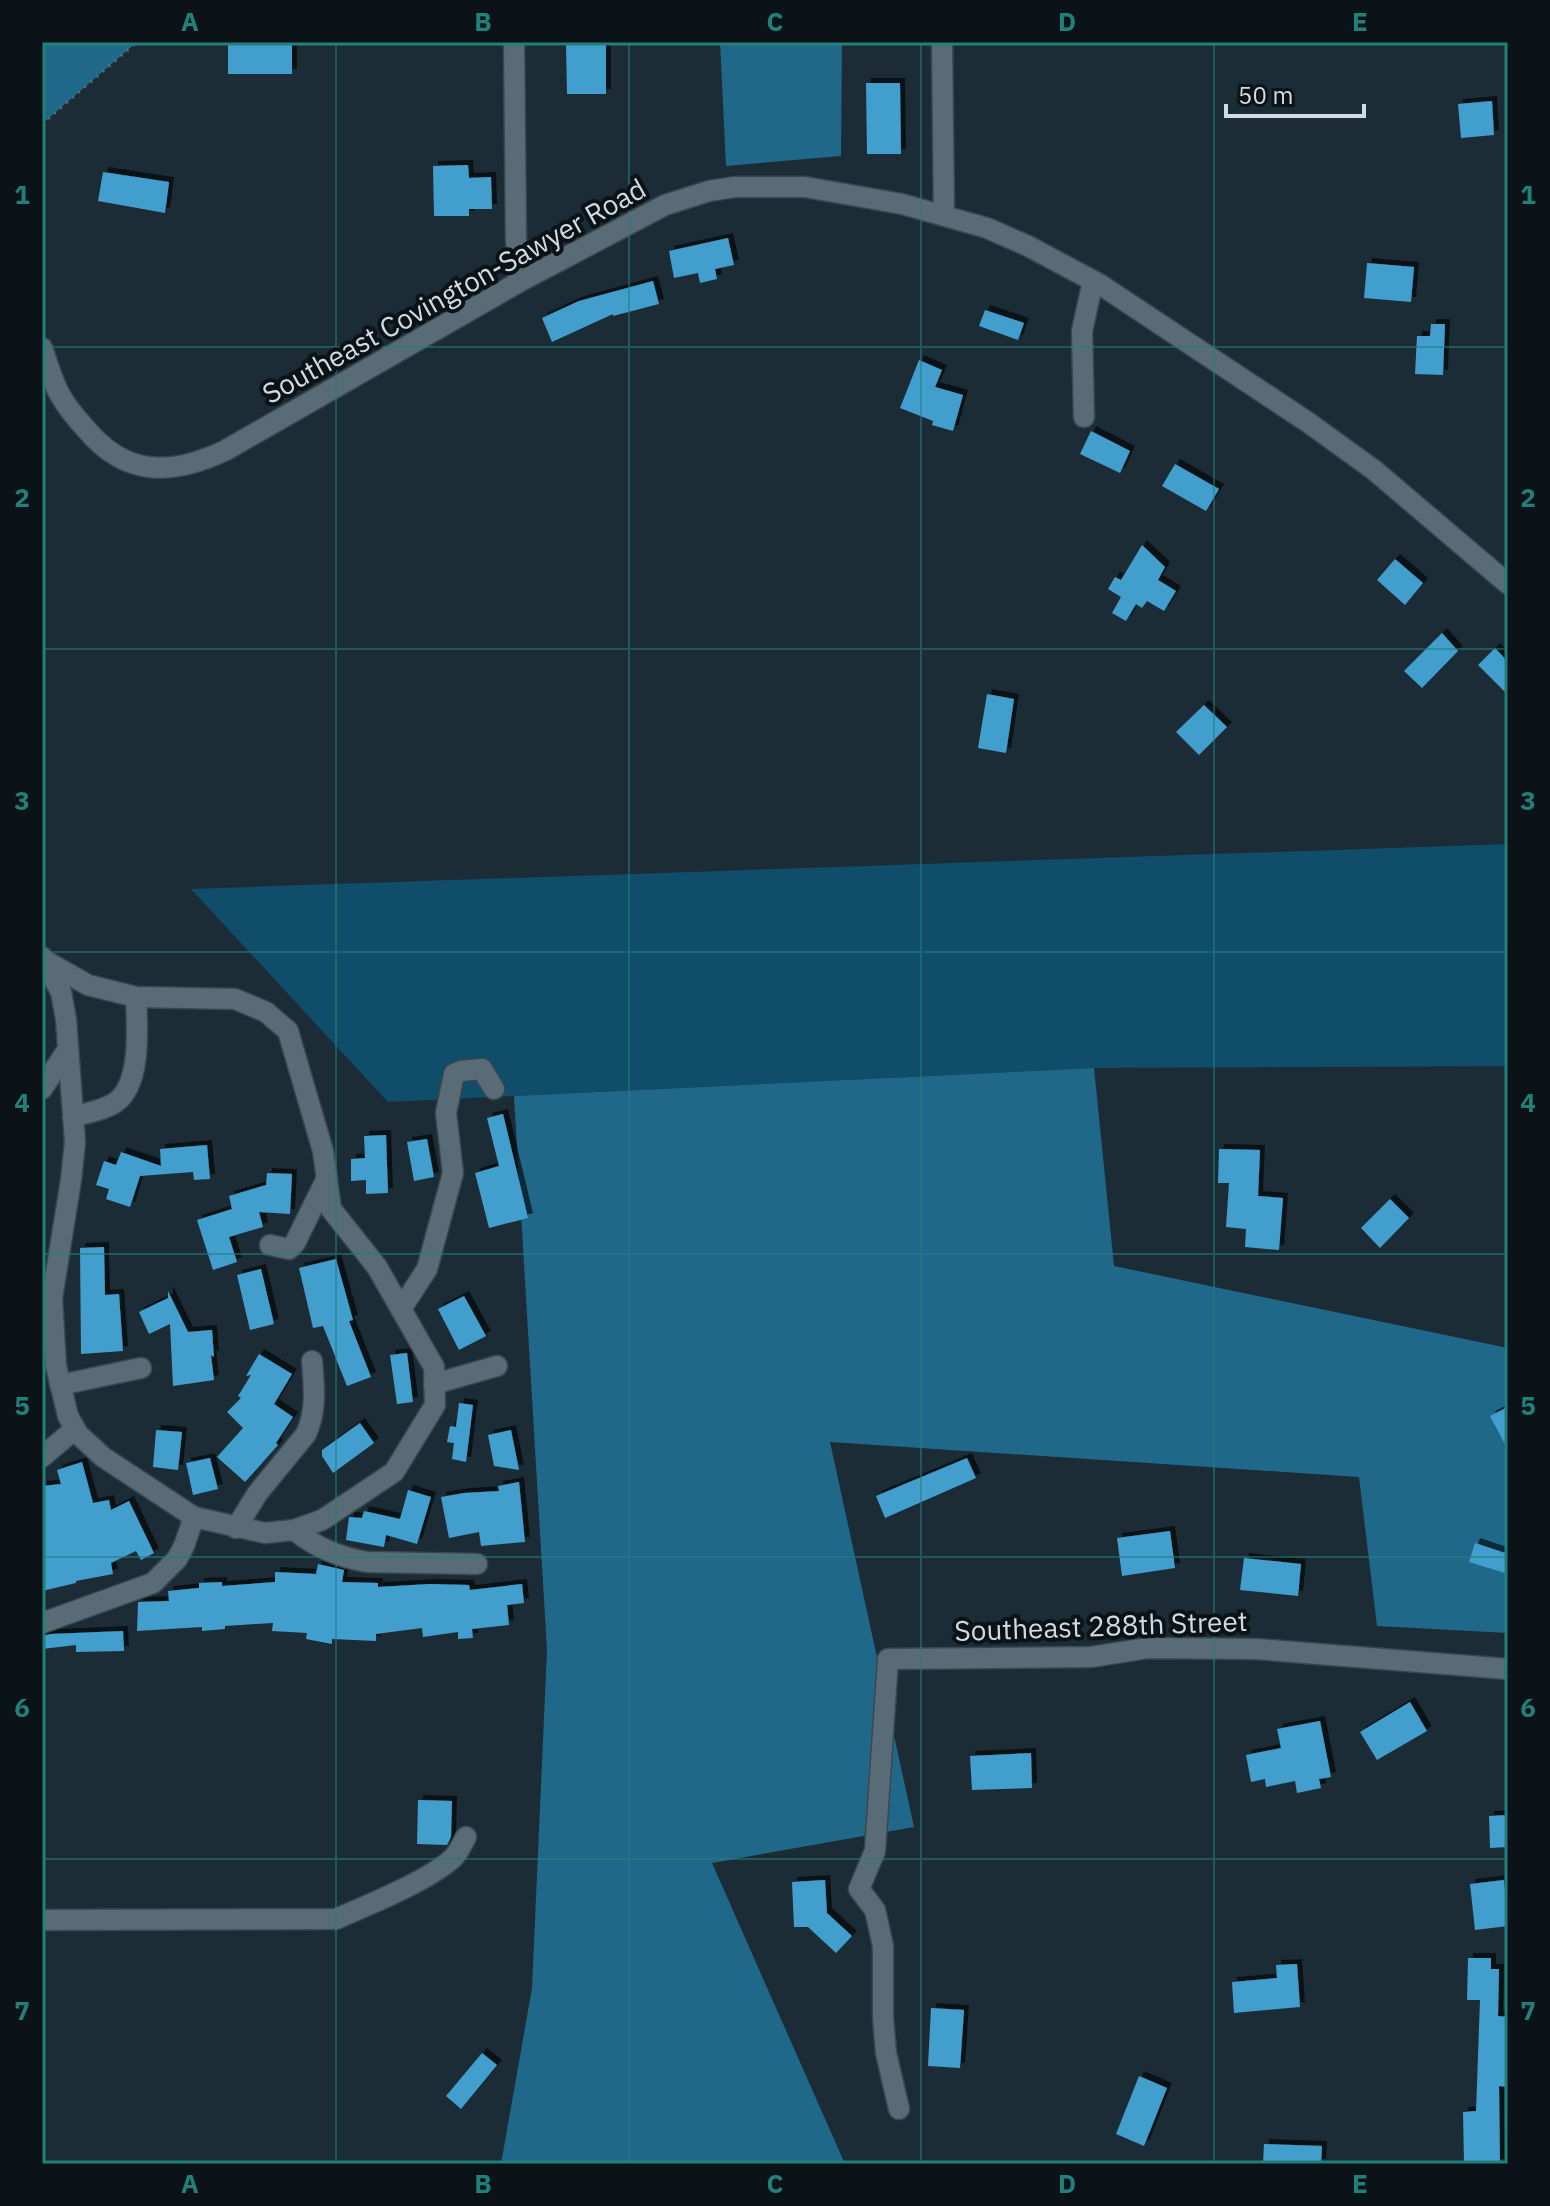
<svg xmlns="http://www.w3.org/2000/svg" width="1550" height="2206" font-family="'IBM Plex Sans',sans-serif">
<defs>
<filter id="shadow"><feDropShadow dx="5" dy="-5" stdDeviation="0" flood-color="#0009"/></filter>
</defs>
<rect width="100%" height="100%" fill="#1b2c36"/>
<!-- green -->
<polygon fill="#0f4d6a" points="1508,844 1508,1066 1094,1068 388,1102 191,889"/>
<!-- forest -->
<g fill="#1f688a">
<polygon points="42,42 137,42 42,124"/>
<polygon points="720,42 842,42 841,156 726,166"/>
<polygon points="1094,1068 1114,1266 1508,1348 1508,1633 1377,1626 1359,1477 830,1442 914,1827 712,1863 845,2164 501,2164 532,1988 547,1650 514,1096"/>
</g>
<!-- building -->
<g fill="#429ecd" filter="url(#shadow)">
<rect x="228" y="42" width="64" height="32"/>
<polygon points="606,44 606,94 567,94 566,45"/>
<polygon points="866,83 900,83 901,154 867,154"/>
<polygon points="1492,101 1494,135 1461,138 1458,104"/>
<polygon points="468,165 469,178 491,177 492,209 469,209 469,216 434,216 433,166"/>
<polygon points="103,172 169,182 165,213 98,201"/>
<polygon points="728,238 734,265 715,269 717,279 700,283 698,273 674,278 669,251"/>
<polygon points="1367,263 1414,267 1411,302 1364,298"/>
<polygon points="653,281 659,304 613,316 613,314 552,342 542,318 579,301"/>
<polygon points="985,310 1024,323 1018,340 979,326"/>
<polygon points="1431,324 1445,324 1443,375 1415,374 1417,336 1430,336"/>
<polygon points="919,360 942,370 935,387 963,395 953,431 932,425 933,421 900,408"/>
<polygon points="1091,431 1130,451 1120,473 1080,454"/>
<polygon points="1175,464 1219,489 1206,511 1162,486"/>
<polygon points="1142,545 1165,567 1158,580 1176,591 1164,611 1147,601 1142,608 1136,604 1126,621 1112,613 1121,597 1108,589 1115,577 1121,580"/>
<polygon points="1395,559 1423,583 1405,605 1377,580"/>
<polygon points="1442,633 1458,651 1422,688 1404,671"/>
<polygon points="1495,648 1508,662 1508,695 1478,665"/>
<polygon points="987,694 1014,699 1006,753 978,748"/>
<polygon points="1204,705 1227,727 1199,755 1176,732"/>
<polygon points="503,1114 528,1218 489,1228 475,1173 499,1166 487,1118"/>
<polygon points="386,1135 388,1193 366,1194 366,1180 351,1181 351,1159 365,1158 364,1136"/>
<polygon points="427,1139 434,1177 414,1181 407,1142"/>
<polygon points="207,1145 210,1179 194,1180 193,1172 140,1176 130,1207 106,1199 109,1189 96,1185 104,1161 116,1165 121,1152 161,1166 160,1149"/>
<polygon points="1219,1149 1260,1150 1258,1196 1283,1198 1279,1250 1245,1247 1246,1229 1226,1227 1229,1183 1218,1183"/>
<polygon points="267,1173 292,1174 290,1214 259,1212 263,1227 229,1237 237,1262 213,1270 197,1220 232,1209 229,1196 266,1185"/>
<polygon points="1390,1199 1409,1218 1380,1248 1361,1228"/>
<polygon points="104,1247 105,1295 119,1294 123,1351 81,1354 80,1248"/>
<polygon points="336,1259 353,1320 349,1321 371,1377 347,1386 323,1326 313,1328 299,1268"/>
<polygon points="261,1269 274,1324 250,1330 237,1275"/>
<polygon points="168,1291 188,1332 212,1330 214,1357 211,1355 214,1380 173,1386 170,1324 149,1334 139,1312 168,1298"/>
<polygon points="464,1296 486,1336 459,1350 438,1309"/>
<polygon points="407,1353 413,1402 397,1404 390,1355"/>
<polygon points="259,1354 292,1374 274,1404 293,1417 276,1443 278,1445 245,1482 217,1457 243,1428 227,1412 241,1398 238,1396 251,1375 246,1376"/>
<polygon points="459,1403 473,1405 466,1462 452,1459 454,1443 447,1442 450,1426 456,1427"/>
<polygon points="1508,1407 1508,1450 1490,1416"/>
<polygon points="360,1423 374,1443 333,1473 322,1456 322,1450"/>
<polygon points="156,1430 182,1432 178,1470 153,1467"/>
<polygon points="511,1430 519,1470 494,1466 488,1435"/>
<polygon points="210,1458 218,1489 193,1495 186,1463"/>
<polygon points="967,1458 976,1478 885,1518 876,1496"/>
<polygon points="82,1462 93,1503 109,1500 111,1510 129,1501 154,1553 141,1560 136,1551 111,1563 113,1574 76,1581 76,1583 42,1591 42,1486 61,1484 57,1470"/>
<polygon points="519,1482 525,1542 481,1546 479,1532 449,1538 441,1497 464,1493 499,1491 498,1486"/>
<polygon points="408,1490 431,1497 417,1544 386,1535 384,1547 346,1540 349,1517 362,1518 364,1511 400,1519"/>
<polygon points="1170,1531 1175,1568 1122,1576 1117,1538"/>
<polygon points="1475,1543 1508,1554 1508,1574 1469,1562"/>
<polygon points="1244,1558 1301,1564 1298,1596 1240,1590"/>
<polygon points="318,1564 344,1570 342,1582 378,1583 378,1587 430,1584 469,1585 470,1590 522,1584 524,1603 507,1605 509,1625 472,1629 473,1638 458,1639 458,1632 423,1637 422,1628 376,1634 376,1641 332,1639 332,1644 306,1639 307,1633 272,1631 273,1623 225,1626 225,1629 202,1631 202,1627 137,1631 138,1602 169,1601 168,1591 199,1588 199,1583 222,1582 222,1586 275,1582 275,1572 316,1574"/>
<polygon points="123,1631 124,1651 76,1652 76,1645 42,1649 42,1636 51,1634"/>
<polygon points="1410,1702 1427,1731 1377,1760 1360,1732"/>
<polygon points="1320,1721 1331,1777 1319,1779 1321,1788 1297,1793 1295,1781 1266,1787 1265,1779 1251,1782 1246,1755 1281,1748 1277,1729"/>
<polygon points="1031,1753 1032,1788 972,1790 970,1756"/>
<polygon points="418,1800 452,1801 451,1837 447,1845 417,1844"/>
<polygon points="1508,1815 1508,1847 1490,1848 1489,1816"/>
<polygon points="825,1880 827,1913 852,1936 836,1953 808,1927 794,1927 792,1882"/>
<polygon points="1504,1880 1508,1926 1475,1930 1470,1884"/>
<polygon points="1468,1958 1491,1958 1491,1969 1499,1969 1498,2016 1508,2017 1508,2087 1499,2086 1500,2164 1464,2164 1463,2112 1476,2111 1480,2000 1467,2000"/>
<polygon points="1297,1964 1300,2007 1234,2013 1232,1982 1277,1978 1276,1965"/>
<polygon points="931,2008 964,2010 960,2068 928,2066"/>
<polygon points="482,2053 497,2065 461,2109 446,2096"/>
<polygon points="1139,2076 1167,2088 1144,2146 1116,2134"/>
<polygon points="1264,2144 1322,2146 1321,2164 1263,2164"/>
</g>
<g fill="none" stroke-linecap="round" stroke-linejoin="round">
<!-- minor casing -->
<g stroke="#394850" stroke-width="23">
<g id="minor">
<polyline points="514,42 516,240 519,282"/>
<polyline points="942,42 944,214"/>
<path d="M42 348C47 361 51 376 57 389 64 404 75 417 86 429 126 477 172 476 226 450L519 282 665 205 709 191 735 187H805L902 204 987 228 1028 246 1101 285 1309 423 1374 470 1508 584"/>
<polyline points="1084,417 1082,331 1093,281"/>
<polyline points="42,957 61,992 66,1019 75,1142 71,1180 52,1298 56,1366 68,1416 78,1434 103,1457 194,1517 265,1533 294,1530 322,1520 394,1472 435,1405 434,1367 377,1267 331,1209 323,1151 288,1031 266,1012 235,999 136,997 88,985 44,960"/>
<polyline points="42,1089 68,1049"/>
<path d="M73 1117C86 1113 105 1110 116 1102 142 1083 137 1026 136 997"/>
<polyline points="270,1245 289,1249 295,1243 327,1178"/>
<polyline points="401,1309 427,1269 453,1173 446,1113 454,1074 461,1071 482,1069 494,1089"/>
<polyline points="434,1384 497,1366"/>
<polyline points="60,1385 141,1368"/>
<polyline points="42,1457 75,1429"/>
<path d="M236 1528 257 1494 306 1434C317 1410 314 1387 312 1361"/>
<path d="M294 1530C317 1548 339 1557 367 1562L477 1564"/>
<polyline points="42,1623 153,1583 177,1559 184,1546 194,1517"/>
<path d="M42 1920 336 1919C368 1905 428 1881 453 1858 459 1852 462 1844 466 1837"/>
<polyline points="899,2109 886,2053 883,2017 883,1946 875,1910 859,1889 875,1851 888,1659 1091,1657 1148,1648 1256,1649 1508,1669"/>
</g>
</g>
<!-- path -->
<polyline stroke="#5e6d75" stroke-width="3" stroke-dasharray="2 6" stroke-linecap="butt" points="42,124 137,42"/>
<!-- minor -->
<use href="#minor" stroke="#586b76" stroke-width="20"/>
</g>
<!-- grid -->
<path fill="none" stroke="#22807a" stroke-width="2" stroke-opacity="0.55" d="M336 42V2164M629 42V2164M921 42V2164M1214 42V2164M42 347H1508M42 649H1508M42 952H1508M42 1254H1508M42 1557H1508M42 1859H1508"/>
<g text-anchor="middle" stroke-width="8" stroke-linejoin="round" paint-order="stroke">
<!-- street labels -->
<g font-size="28" fill="#d1dce2" stroke="#0c1318">
<text transform="translate(454 291) rotate(-29)" y="10">Southeast Covington-Sawyer Road</text>
<text transform="translate(1101 1626) rotate(-2)" y="10">Southeast 288th Street</text>
</g>
</g>
<!-- border -->
<rect width="1550" height="2206" fill="none" stroke="#0c1318" stroke-width="88"/>
<!-- scale -->
<path d="M1226 104v12h138v-12" fill="none" stroke="#d1dce2" stroke-width="4"/>
<text x="1238" y="104" font-size="24" fill="#d1dce2" stroke="#0c1318" stroke-width="6" paint-order="stroke">50 m</text>
<rect x="44" y="44" width="1462" height="2118" fill="none" stroke="#22807a" stroke-width="3"/>
<g font-size="26" text-anchor="middle" font-weight="bold" fill="#22807a">
<text x="190" y="31">A</text>
<text x="483" y="31">B</text>
<text x="775" y="31">C</text>
<text x="1067" y="31">D</text>
<text x="1360" y="31">E</text>
<text x="22" y="204">1</text>
<text x="1528" y="204">1</text>
<text x="22" y="507">2</text>
<text x="1528" y="507">2</text>
<text x="22" y="810">3</text>
<text x="1528" y="810">3</text>
<text x="22" y="1112">4</text>
<text x="1528" y="1112">4</text>
<text x="22" y="1415">5</text>
<text x="1528" y="1415">5</text>
<text x="22" y="1717">6</text>
<text x="1528" y="1717">6</text>
<text x="22" y="2020">7</text>
<text x="1528" y="2020">7</text>
<text x="190" y="2193">A</text>
<text x="483" y="2193">B</text>
<text x="775" y="2193">C</text>
<text x="1067" y="2193">D</text>
<text x="1360" y="2193">E</text>
</g>
</svg>
